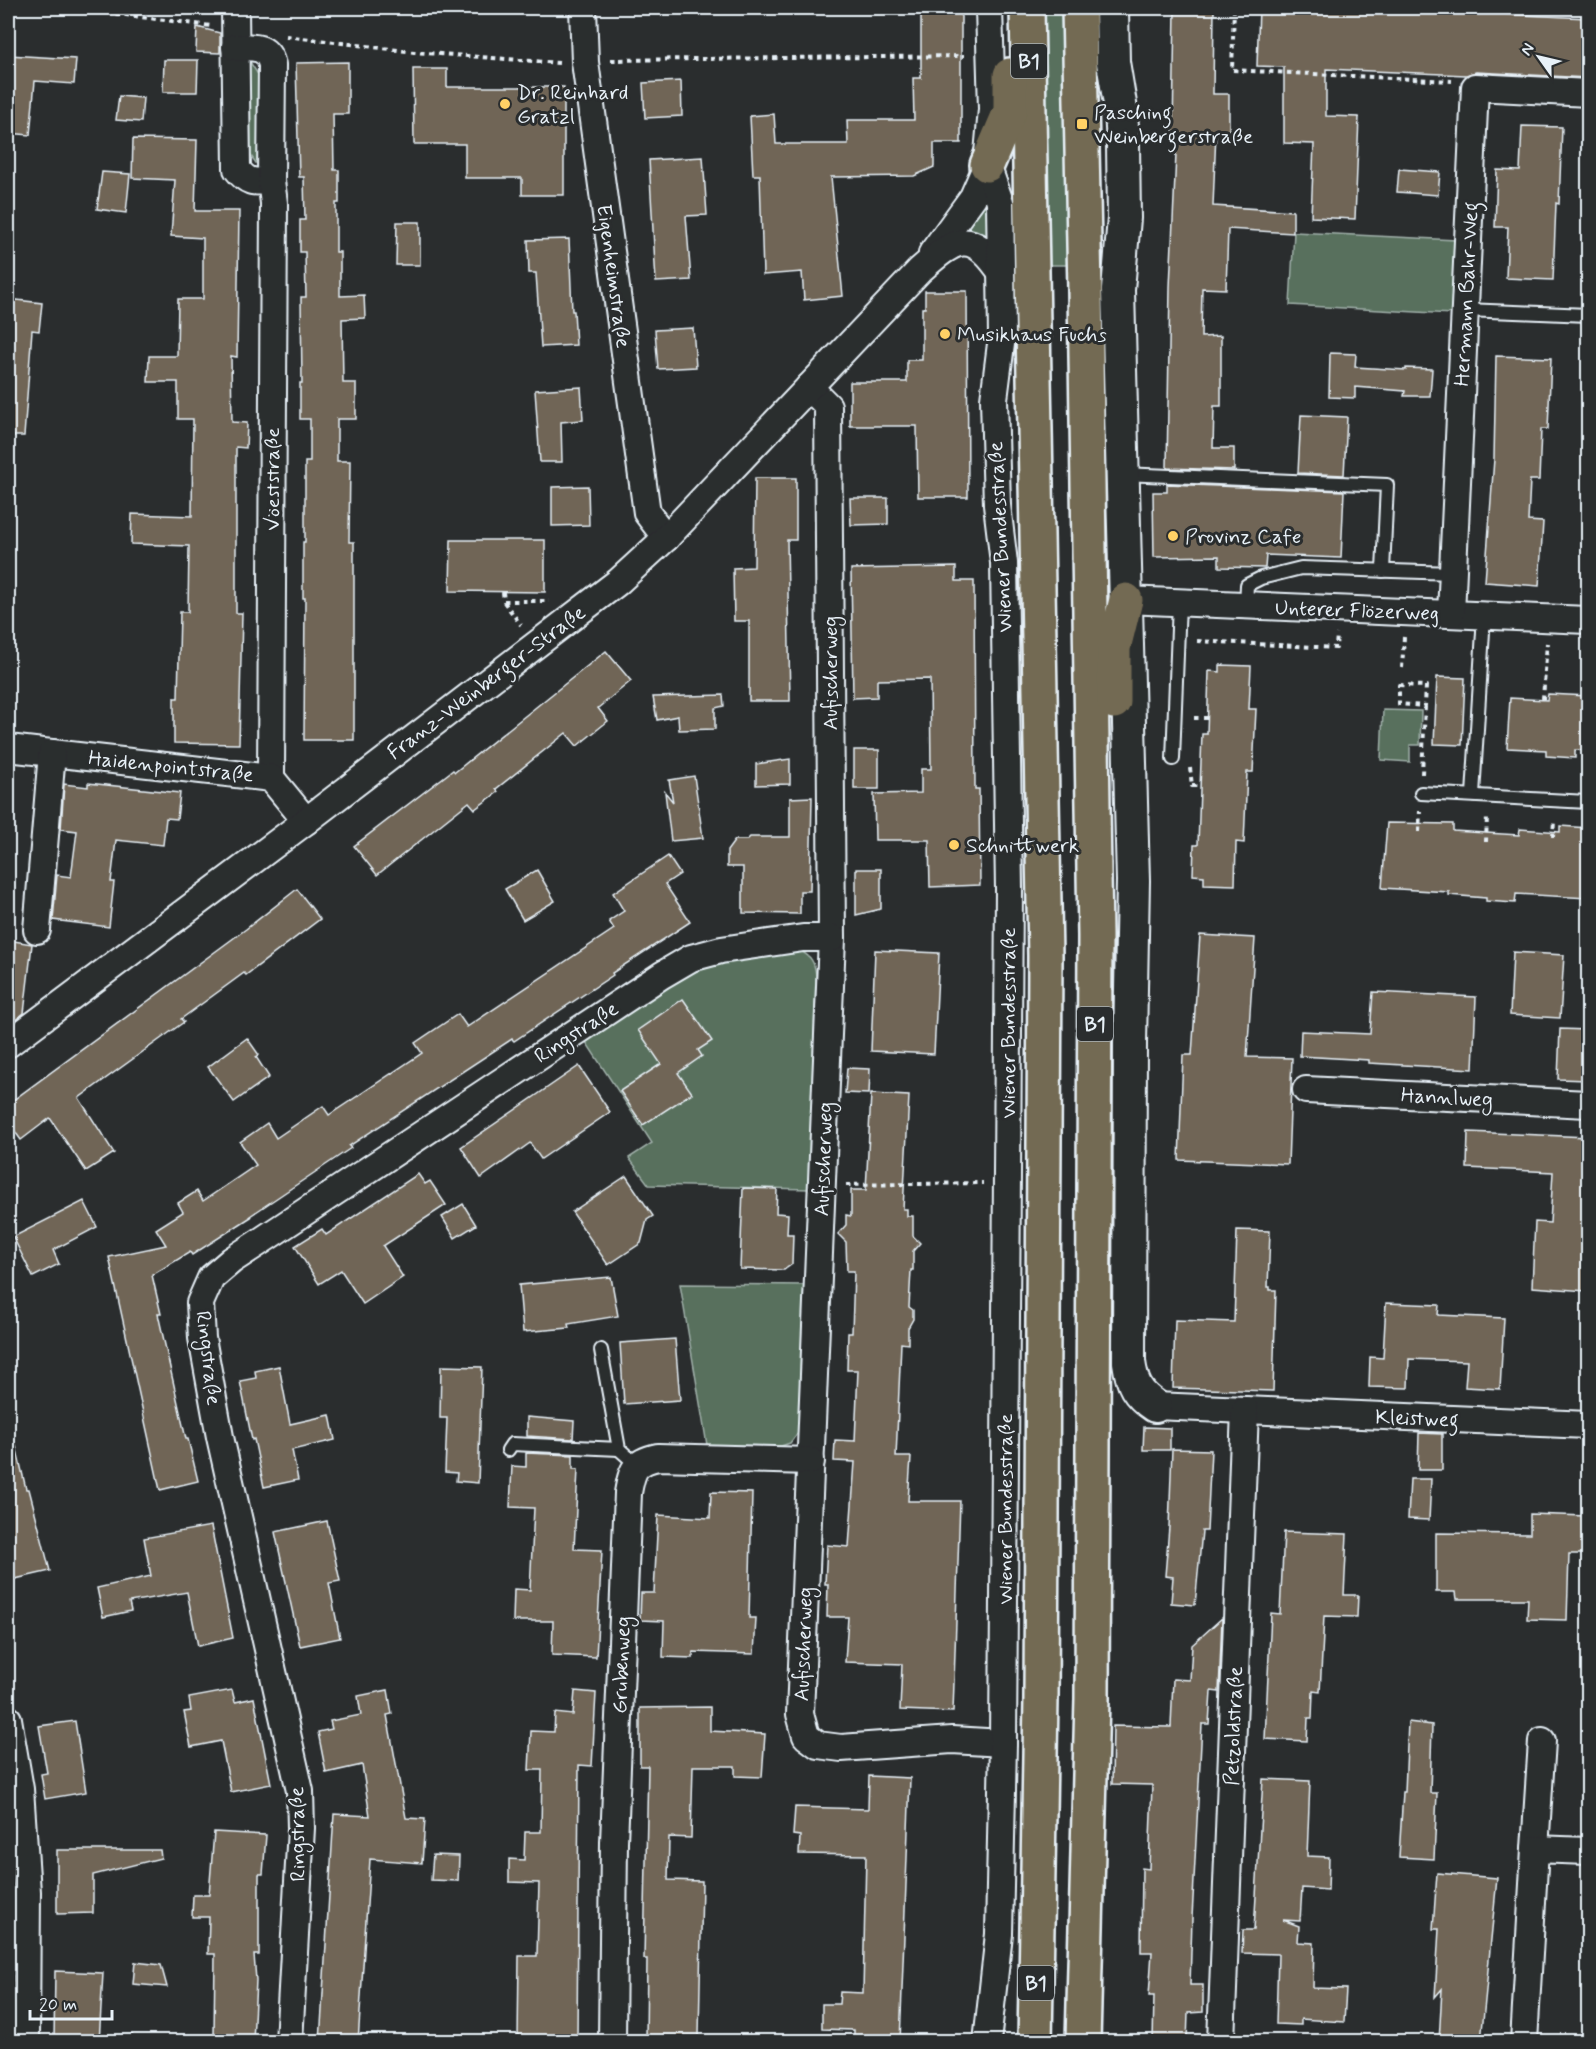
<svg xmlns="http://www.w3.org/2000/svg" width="1596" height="2049" font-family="Mynerve,sans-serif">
<rect width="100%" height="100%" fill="#2a2d2e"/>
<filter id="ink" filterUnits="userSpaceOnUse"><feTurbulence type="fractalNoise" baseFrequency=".0167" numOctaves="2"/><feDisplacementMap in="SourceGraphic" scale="12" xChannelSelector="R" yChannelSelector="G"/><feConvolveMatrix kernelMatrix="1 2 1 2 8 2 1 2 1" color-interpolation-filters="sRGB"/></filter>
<g filter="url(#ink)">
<!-- green -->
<g fill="#58705d" stroke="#a0b0aa" stroke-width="1.5">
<polygon points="1043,8 1062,8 1068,265 1049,265"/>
<polygon points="250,62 259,76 260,164 258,166 247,150 247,63"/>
<polygon points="985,198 991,204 993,246 959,233"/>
<polygon points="1294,232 1456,240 1452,314 1290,305"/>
<polygon points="1383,710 1421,711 1420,745 1410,745 1410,762 1381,760"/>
<path d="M799 951C811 955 815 963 816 976L809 1189 649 1185 629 1158 652 1143 586 1042C624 1016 676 973 721 962 746 956 773 954 799 951Z"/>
<polygon points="680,1284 806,1285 799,1431 790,1443 775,1448 707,1445"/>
</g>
<!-- building -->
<g fill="#6f6556" stroke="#e8f1f8" stroke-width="1.5">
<polygon points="921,8 961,8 961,143 934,143 934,167 914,176 831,177 843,296 804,300 802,272 763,275 760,175 753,175 750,116 774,114 776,144 848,144 847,120 914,120 913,78 921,78"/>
<polygon points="1175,8 1214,8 1213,94 1229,94 1229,132 1216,132 1213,206 1293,211 1293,233 1228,229 1226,289 1202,288 1201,337 1221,336 1221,406 1214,406 1213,448 1234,448 1234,470 1167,468 1170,287 1177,132 1173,132"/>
<polygon points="1259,8 1364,8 1588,18 1588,78 1476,72 1466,75 1326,69 1326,116 1359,117 1355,219 1311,217 1314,144 1284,143 1284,67 1257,66"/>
<polygon points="197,27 220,33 220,53 196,52"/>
<polygon points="8,55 76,59 74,84 35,81 30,135 8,133"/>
<polygon points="164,60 198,60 197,92 163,92"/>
<polygon points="348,62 348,114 333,114 334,170 339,170 339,203 336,203 336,252 340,252 340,296 364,295 365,318 342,319 343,383 356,383 356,419 337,419 337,461 350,461 349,542 354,542 354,740 304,740 305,598 303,598 303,542 305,542 305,462 310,462 310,419 300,419 300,383 302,383 301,297 306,297 305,252 300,252 300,220 305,220 304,177 299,177 296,63"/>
<polygon points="413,69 447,69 447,87 564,87 564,195 522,195 522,178 465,178 465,144 414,144"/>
<polygon points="681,81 682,116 645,118 643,83"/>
<polygon points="119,96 143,98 141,122 116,120"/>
<polygon points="1522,126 1562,127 1559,204 1556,203 1553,280 1506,278 1508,227 1495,227 1497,170 1520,171"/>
<polygon points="133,139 197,140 195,211 239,211 237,357 231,356 232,422 247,423 246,448 236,447 236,613 242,613 239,744 174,743 174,698 178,698 180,612 188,612 189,546 131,544 132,514 192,516 193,419 178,419 178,382 148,382 149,356 177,356 178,299 203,299 203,238 171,236 175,180 132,178"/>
<polygon points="703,157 707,215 686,216 691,280 656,282 649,160"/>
<polygon points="1399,169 1440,172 1438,195 1397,192"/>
<polygon points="102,172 130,174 126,213 97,209"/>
<polygon points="397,222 420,222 420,265 396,265"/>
<polygon points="569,239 572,311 574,311 576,345 541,347 536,273 529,273 528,240"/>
<polygon points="925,291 967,291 968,497 918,497 917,426 850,426 850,382 907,382 907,360 922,360 922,308 925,308"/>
<polygon points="8,299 42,303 39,331 32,330 24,436 8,436 8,368 10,327 8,327"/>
<polygon points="693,328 696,367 658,369 655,330"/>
<polygon points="1330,353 1356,354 1355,367 1406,370 1406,368 1432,369 1430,396 1404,396 1405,391 1355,387 1355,398 1329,397"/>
<polygon points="1496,356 1551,358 1548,429 1541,429 1539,480 1530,480 1528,521 1543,522 1539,586 1485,582 1494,459"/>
<polygon points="581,387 583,420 561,422 562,462 540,462 535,390"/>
<polygon points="1301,415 1347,417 1344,475 1298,473"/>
<polygon points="755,478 796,478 796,540 787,540 790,701 749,701 749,621 734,621 733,568 754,567"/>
<polygon points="1167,484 1344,491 1341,558 1266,555 1265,568 1219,567 1219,556 1154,557 1153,492 1167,492"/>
<polygon points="588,486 589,525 552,526 552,487"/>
<polygon points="850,498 888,498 888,524 851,525"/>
<polygon points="451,540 545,540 545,592 450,591"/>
<polygon points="956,567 956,581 974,581 975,789 979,789 980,885 930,887 929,840 875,840 874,794 921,793 921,769 931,769 930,679 877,680 877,697 853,698 851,569"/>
<polygon points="606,651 631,681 598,708 608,721 577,746 566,733 496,789 498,792 475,809 469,802 377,875 354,846 453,770 455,772"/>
<polygon points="1220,665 1251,666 1249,709 1256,709 1253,772 1247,772 1244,843 1236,842 1235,885 1204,884 1204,876 1193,875 1194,845 1198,845 1202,734 1207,734 1209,671 1220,672"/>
<polygon points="1437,677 1465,678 1462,745 1434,744"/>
<polygon points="1548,694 1588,696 1588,751 1575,750 1575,758 1546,756 1546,750 1507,748 1510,698 1547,700"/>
<polygon points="723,695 724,706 715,708 715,729 679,730 678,716 657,720 653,697"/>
<rect x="854" y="750" width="25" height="39"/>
<polygon points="790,759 790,784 756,785 756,764"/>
<polygon points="694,776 703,838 671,841 665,792 673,802 669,780"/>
<polygon points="88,783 180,793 177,819 166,818 163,845 116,840 111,882 114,882 109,927 53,920 57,875 71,877 77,831 61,829 64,784 88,787"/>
<polygon points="812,797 810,891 800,891 800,914 743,913 743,867 727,867 727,851 735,840 747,840 750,837 790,837 790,798"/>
<polygon points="1387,823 1453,824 1453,831 1519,835 1520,829 1560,832 1560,826 1588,828 1588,898 1516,894 1515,903 1486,901 1486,898 1449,895 1449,892 1382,888"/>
<polygon points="668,856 680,874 665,884 690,922 612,973 613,975 514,1041 512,1039 349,1146 351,1148 250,1216 251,1217 192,1255 190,1252 152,1275 161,1314 158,1314 186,1439 188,1439 198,1481 160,1490 109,1257 166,1245 156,1229 183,1212 178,1203 197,1191 203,1201 256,1165 240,1142 267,1123 276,1138 323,1106 329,1115 422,1053 415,1043 458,1014 467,1027 614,929 609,921 624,911 613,893"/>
<polygon points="856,869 881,869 881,909 856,915"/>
<polygon points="537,870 555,901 523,920 505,889"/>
<polygon points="297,889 320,919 246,975 244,973 181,1019 184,1022 79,1098 114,1153 86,1171 50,1118 21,1140 8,1122 8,1104 246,929"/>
<polygon points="1200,935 1255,938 1247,1057 1292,1058 1288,1164 1179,1160 1183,1055 1192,1055"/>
<polygon points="8,940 32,944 24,1013 8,1026"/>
<polygon points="875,950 939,953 934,1054 871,1051"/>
<polygon points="1513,952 1564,955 1560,1018 1510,1015"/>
<polygon points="1373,992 1476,997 1473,1069 1369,1063 1369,1060 1300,1056 1301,1031 1370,1034"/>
<polygon points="683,999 712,1041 698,1050 702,1056 678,1073 692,1093 643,1125 620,1091 661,1064 638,1030"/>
<polygon points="1560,1029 1588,1030 1588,1080 1558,1079"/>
<polygon points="247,1038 259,1055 256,1057 269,1077 234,1102 208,1067"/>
<polygon points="579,1066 610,1112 541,1159 530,1143 481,1178 461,1147"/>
<polygon points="847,1068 870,1069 869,1094 845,1093"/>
<polygon points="871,1094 909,1096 903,1209 907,1209 907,1216 913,1216 913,1236 920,1243 913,1251 913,1270 911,1270 909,1307 913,1310 913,1319 908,1328 908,1344 901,1343 896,1457 911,1457 908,1501 960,1501 953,1712 900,1710 902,1664 845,1662 848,1617 827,1617 828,1584 825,1584 827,1545 849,1547 855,1462 834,1461 835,1440 855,1441 858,1370 847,1370 848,1333 852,1333 854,1271 847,1271 846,1242 838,1234 846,1225 846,1215 851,1216 851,1190 866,1190"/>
<polygon points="1468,1132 1588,1137 1587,1291 1532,1287 1535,1222 1550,1223 1553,1172 1467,1168"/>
<polygon points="418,1174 425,1184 430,1181 446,1205 383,1246 403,1277 363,1304 341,1270 319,1284 295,1246 322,1229 326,1235"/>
<polygon points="626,1176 653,1216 647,1220 641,1243 608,1265 572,1212"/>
<polygon points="743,1188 777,1189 776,1213 788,1214 787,1234 793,1234 792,1264 784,1270 740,1269"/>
<polygon points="84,1201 97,1227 53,1250 59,1264 33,1277 13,1237"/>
<polygon points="463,1204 476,1225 455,1238 442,1217"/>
<polygon points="1237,1230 1270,1231 1268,1287 1270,1287 1270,1290 1276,1290 1273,1391 1173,1388 1175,1320 1234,1322"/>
<polygon points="611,1277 618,1316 568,1324 569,1328 523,1332 519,1285"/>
<polygon points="1386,1303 1439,1305 1438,1315 1504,1318 1500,1389 1465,1387 1467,1361 1409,1359 1408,1388 1369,1387 1370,1357 1383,1358"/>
<polygon points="675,1339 680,1400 624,1404 620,1343"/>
<polygon points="279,1366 290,1424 330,1415 335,1440 292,1450 298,1480 264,1487 254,1439 252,1440 240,1381 256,1378 255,1371"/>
<polygon points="441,1366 482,1367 478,1483 456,1481 457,1473 445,1472 447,1418 440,1418"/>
<polygon points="527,1417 574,1421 573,1439 527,1436"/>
<polygon points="1144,1427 1170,1428 1170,1450 1143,1450"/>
<polygon points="1419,1433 1442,1434 1442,1470 1418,1470"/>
<polygon points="16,1446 26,1489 29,1489 50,1571 15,1579 8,1548 8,1447"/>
<polygon points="1172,1449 1211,1450 1207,1531 1202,1531 1195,1605 1171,1603 1173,1577 1165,1576 1169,1527"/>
<polygon points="526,1453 573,1455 573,1469 578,1469 574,1549 602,1550 596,1657 552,1655 553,1621 513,1621 514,1589 530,1590 534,1508 510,1507 512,1466 526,1467"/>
<polygon points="1410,1479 1431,1479 1429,1520 1408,1519"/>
<polygon points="711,1492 752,1493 749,1618 756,1618 754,1654 693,1652 693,1658 663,1657 664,1621 640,1620 641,1593 654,1593 658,1515 710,1518"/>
<polygon points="1530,1514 1586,1516 1585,1554 1569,1554 1567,1620 1527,1619 1528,1599 1457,1599 1456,1592 1436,1592 1436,1533 1530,1534"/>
<polygon points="327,1521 340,1581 329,1583 340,1638 300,1646 275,1532"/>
<polygon points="211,1526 233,1638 198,1646 187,1592 129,1602 131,1611 103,1617 97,1588 151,1576 144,1538"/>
<polygon points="1284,1532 1347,1534 1344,1595 1358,1595 1357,1617 1324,1616 1320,1692 1313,1691 1312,1718 1308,1718 1307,1741 1265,1739 1271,1613 1280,1614"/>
<polygon points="1222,1618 1219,1692 1211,1691 1209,1724 1202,1724 1192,1918 1190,1985 1203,1985 1203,2012 1188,2013 1187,2042 1153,2042 1154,1996 1149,1996 1152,1952 1141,1952 1142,1868 1149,1869 1152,1785 1112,1784 1113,1726 1171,1727 1173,1679 1190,1680 1192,1645"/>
<polygon points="232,1690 235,1702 254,1698 271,1784 231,1792 221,1741 191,1747 184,1712 191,1711 189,1698"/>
<polygon points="388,1690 392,1714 387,1715 406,1818 425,1819 422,1863 370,1859 358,2042 320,2042 334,1814 370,1816 362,1765 326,1773 318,1732 332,1729 330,1721 361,1715 358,1696"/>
<polygon points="575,1691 596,1693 592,1766 579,1765 577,2042 518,2042 519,1956 537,1956 539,1883 509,1882 509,1859 524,1860 525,1832 541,1832 542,1770 529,1770 531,1731 554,1732 555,1713 573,1715"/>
<polygon points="710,1707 710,1731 765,1734 762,1777 735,1776 735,1766 693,1766 691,1838 669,1837 668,1880 702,1881 699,2036 685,2036 684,2042 646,2042 647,1959 644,1959 648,1766 640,1766 640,1708"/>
<polygon points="75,1721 86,1792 45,1799 41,1774 47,1773 39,1726"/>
<polygon points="1408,1722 1432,1725 1430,1793 1437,1793 1434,1859 1399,1857 1403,1792 1405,1792"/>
<polygon points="869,1776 910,1778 900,2042 862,2042 862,2038 854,2038 854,2030 822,2029 822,2004 839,2004 840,1992 863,1993 866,1855 799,1854 800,1836 793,1835 795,1807 868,1809"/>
<polygon points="1263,1779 1310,1781 1307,1856 1329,1857 1328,1890 1302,1888 1300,1921 1283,1920 1299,1926 1298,1942 1314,1943 1313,1988 1346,1989 1344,2022 1301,2019 1301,2025 1276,2024 1278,1954 1242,1953 1243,1930 1254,1930"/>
<polygon points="214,1832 266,1835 263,1874 259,1874 259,1955 254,1955 256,1980 253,2042 220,2042 220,2039 214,2039 215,1954 208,1954 209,1917 192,1917 193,1895 209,1895"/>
<polygon points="57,1850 160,1850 161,1858 93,1875 93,1913 57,1914"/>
<polygon points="433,1855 459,1856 458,1881 431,1880"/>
<polygon points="1437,1873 1497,1878 1481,2041 1439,2042 1442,1989 1435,1997 1439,1929 1433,1929"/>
<polygon points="135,1962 161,1965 167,1987 133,1984"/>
<polygon points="55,1971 103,1973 99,2042 54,2042"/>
</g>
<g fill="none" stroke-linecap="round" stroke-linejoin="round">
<!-- service casing -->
<g stroke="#e8f1f8" stroke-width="16">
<g id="service">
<polyline points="1465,310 1588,315"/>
<polyline points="1122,474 1387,485 1383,571"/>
<polyline points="1246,605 1247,585 1261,578 1301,568 1453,573"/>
<polyline points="1173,759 1179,602"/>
<polyline points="1421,793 1588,802"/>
<polyline points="1473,795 1484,615"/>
<polyline points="601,1350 619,1449 637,1465"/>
<polyline points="508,1450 512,1444 619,1449"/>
</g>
</g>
<!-- minor casing -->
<g stroke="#e8f1f8" stroke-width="30">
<g id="minor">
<path d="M235 8 237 169C248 184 255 182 271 181"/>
<polyline points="583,8 585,62 647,513 666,538"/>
<path d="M235 47C253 48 267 44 272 65L271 181 274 203 271 778"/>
<polyline points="932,253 973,197 987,165"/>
<polyline points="809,387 828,406 832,938 800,1714 806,1736 818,1745 841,1748 952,1740 1003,1743"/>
<polyline points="1126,600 1588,620"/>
<polyline points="1451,614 1475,87 1588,93"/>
<polyline points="8,748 271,778 306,821"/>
<polyline points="37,930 52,753"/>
<path d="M8 1044 306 821 618 582 666 538 920 270C955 239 970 227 1001 272"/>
<polyline points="1306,1090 1588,1104"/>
<polyline points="1155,1406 1588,1425"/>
<polyline points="8,1719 20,1789 27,1892 26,2042"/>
<polyline points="1535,1849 1542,1741"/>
<polyline points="289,2042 301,1828 300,1791 220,1437 202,1338 200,1303 211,1278 232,1260 258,1243 662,975 691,958 721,950 803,938 832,938"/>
<path d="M612 2042 614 1842 628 1493C632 1470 634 1462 658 1457L811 1461"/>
<polyline points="987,2042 999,1934 1003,1743 1009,889 1004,563 997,505 994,399 1002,336 1000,202 987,165 992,109 989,8"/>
<polyline points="1221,2042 1245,1410"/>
<polyline points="1524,2042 1535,1849 1588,1851"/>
</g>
</g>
<!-- tertiary casing -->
<g stroke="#e8f1f8" stroke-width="36">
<path id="tertiary" d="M1112 8 1113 62 1121 110 1123 145 1124 218 1118 290 1133 881 1130 1044 1129 1362C1132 1384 1137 1394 1155 1406"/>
</g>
<!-- primary casing -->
<g stroke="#e8f1f8" stroke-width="38">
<g id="primary">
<polyline points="1027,8 1045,956 1041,1699 1035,2042"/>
<polyline points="1079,8 1085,290 1095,936 1092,1699 1083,2042"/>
<polyline points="987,165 1010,111 1010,75"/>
<polyline points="1114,702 1114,648 1126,600"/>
</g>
</g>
<!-- path -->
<g stroke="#e8f1f8" stroke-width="4" stroke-dasharray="4.5 4.5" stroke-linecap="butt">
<polyline points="71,8 211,26"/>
<polyline points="1234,8 1232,70 1452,81"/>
<polyline points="286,36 414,52 559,63"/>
<polyline points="611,60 964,56"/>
<polyline points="503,592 504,601 549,601"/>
<polyline points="504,602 521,625"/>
<polyline points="1197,641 1336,648 1337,634"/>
<polyline points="1402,668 1404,637"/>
<polygon points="1399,685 1426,686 1425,706 1399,704"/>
<polyline points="1543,699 1547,643"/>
<polyline points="1194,718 1211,718"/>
<polyline points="1190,768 1192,786 1200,786"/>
<polyline points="1422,774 1425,706"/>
<polyline points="1419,832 1420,811"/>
<polyline points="1553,837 1554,820"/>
<polyline points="1486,842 1487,816"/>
<polyline points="846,1185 983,1183"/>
</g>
<!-- service -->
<use href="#service" stroke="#2a2d2e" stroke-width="12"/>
<!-- minor -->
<use href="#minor" stroke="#2a2d2e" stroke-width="26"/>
<!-- tertiary -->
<use href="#tertiary" stroke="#2a2d2e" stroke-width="32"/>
<!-- primary -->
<use href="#primary" stroke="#736b52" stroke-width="33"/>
</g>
</g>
<!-- markers -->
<g fill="#ffd166" stroke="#2a2d2e" stroke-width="2">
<circle cx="505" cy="104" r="6"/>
<rect x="1076" y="118" width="12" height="12" rx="3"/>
<circle cx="945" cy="334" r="6"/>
<circle cx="1173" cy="536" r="6"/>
<circle cx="954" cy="845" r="6"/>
</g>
<g text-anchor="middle" stroke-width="6" stroke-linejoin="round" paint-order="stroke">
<!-- shield labels -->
<g fill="#2a2d2e" stroke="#afb6bb" stroke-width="1.5">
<rect x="1011" y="44" width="36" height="34" rx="4.5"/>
<rect x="1077" y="1007" width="36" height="34" rx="4.5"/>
<rect x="1018" y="1966" width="36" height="34" rx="4.5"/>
</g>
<g font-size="20" font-weight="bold" fill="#e8f1f8">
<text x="1029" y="68">B1</text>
<text x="1095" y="1031">B1</text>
<text x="1036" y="1990">B1</text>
</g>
<!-- poi labels -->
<g font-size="21" fill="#e8f1f8" stroke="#2a2d2e" text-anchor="start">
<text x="517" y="99">Dr. Reinhard<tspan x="517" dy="24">Gratzl</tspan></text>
<text x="1094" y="119">Pasching<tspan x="1094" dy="24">Weinbergerstraße</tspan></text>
<text x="957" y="341">Musikhaus Fuchs</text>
<text x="1185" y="543">Provinz Cafe</text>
<text x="966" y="852">Schnittwerk</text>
</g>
<!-- street labels -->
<g font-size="21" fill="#e8f1f8" stroke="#2a2d2e">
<text transform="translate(614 276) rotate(82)" y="7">Eigenheimstraße</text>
<text transform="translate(1466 294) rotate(-87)" y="7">Hermann Bahr-Weg</text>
<text transform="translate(272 479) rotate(-90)" y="7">Vöeststraße</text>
<text transform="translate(1000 537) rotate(-93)" y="7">Wiener Bundesstraße</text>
<text transform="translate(1357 610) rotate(2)" y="7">Unterer Flözerweg</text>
<text transform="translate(830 673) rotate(-90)" y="7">Aufischerweg</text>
<text transform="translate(486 682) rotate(-37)" y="7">Franz-Weinberger-Straße</text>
<text transform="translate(171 766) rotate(6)" y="7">Haidenpointstraße</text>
<text transform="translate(1008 1023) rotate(-90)" y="7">Wiener Bundesstraße</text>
<text transform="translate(576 1032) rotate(-33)" y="7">Ringstraße</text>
<text transform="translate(1447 1097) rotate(3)" y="7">Hannlweg</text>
<text transform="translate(823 1159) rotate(-88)" y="7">Aufischerweg</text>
<text transform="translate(209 1358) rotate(83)" y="7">Ringstraße</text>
<text transform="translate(1417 1418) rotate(2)" y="7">Kleistweg</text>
<text transform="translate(1005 1509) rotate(-90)" y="7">Wiener Bundesstraße</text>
<text transform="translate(803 1644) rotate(-88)" y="7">Aufischerweg</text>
<text transform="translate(621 1665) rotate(-88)" y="7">Grubenweg</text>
<text transform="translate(1233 1726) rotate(-88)" y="7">Petzoldstraße</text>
<text transform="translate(297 1834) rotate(-91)" y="7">Ringstraße</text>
</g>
</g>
<!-- margin -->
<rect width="1596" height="2049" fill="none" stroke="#2a2d2e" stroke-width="30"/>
<rect x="15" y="15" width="1566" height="2019" fill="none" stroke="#e8f1f8" stroke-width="2" filter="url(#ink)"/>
<!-- north arrow -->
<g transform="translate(1539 57) rotate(304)" stroke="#2a2d2e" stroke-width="4.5" paint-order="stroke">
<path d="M0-4.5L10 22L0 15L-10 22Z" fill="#e8f1f8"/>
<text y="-9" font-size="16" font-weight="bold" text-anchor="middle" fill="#e8f1f8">N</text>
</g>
<!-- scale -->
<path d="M30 2010v9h82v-9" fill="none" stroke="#e8f1f8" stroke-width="3"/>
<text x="39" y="2010" font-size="18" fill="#e8f1f8" stroke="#2a2d2e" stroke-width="4.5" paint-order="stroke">20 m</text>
</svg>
